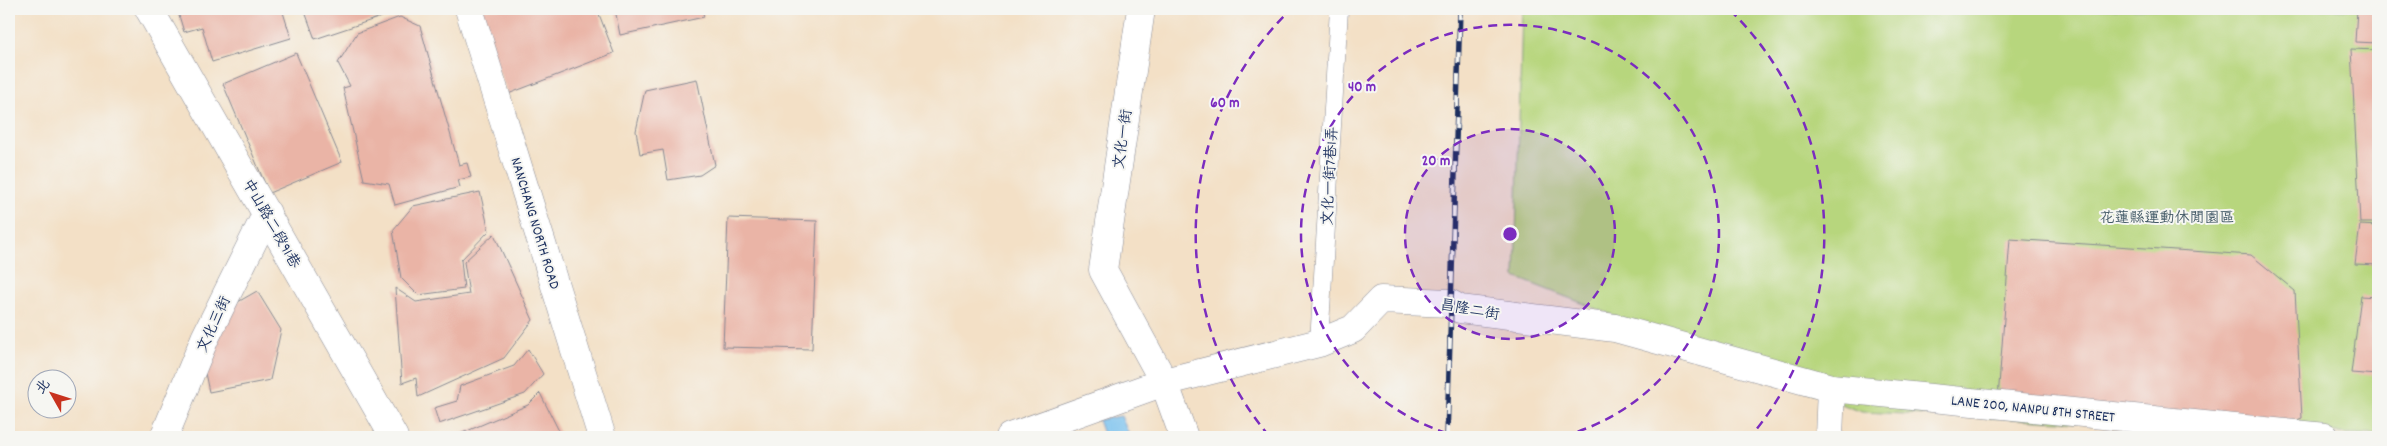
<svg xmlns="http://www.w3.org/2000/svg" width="2387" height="446" font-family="Dekko,'LXGW WenKai TC',sans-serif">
<rect width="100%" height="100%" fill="#f6f6f2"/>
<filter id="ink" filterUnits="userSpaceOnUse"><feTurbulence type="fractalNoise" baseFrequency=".02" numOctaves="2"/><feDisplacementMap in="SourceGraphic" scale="10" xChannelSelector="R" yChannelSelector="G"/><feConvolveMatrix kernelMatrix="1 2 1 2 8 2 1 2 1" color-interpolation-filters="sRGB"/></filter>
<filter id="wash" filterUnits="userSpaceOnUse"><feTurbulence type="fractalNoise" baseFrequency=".0096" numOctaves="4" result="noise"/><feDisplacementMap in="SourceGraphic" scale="20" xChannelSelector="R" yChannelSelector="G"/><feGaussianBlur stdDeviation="1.12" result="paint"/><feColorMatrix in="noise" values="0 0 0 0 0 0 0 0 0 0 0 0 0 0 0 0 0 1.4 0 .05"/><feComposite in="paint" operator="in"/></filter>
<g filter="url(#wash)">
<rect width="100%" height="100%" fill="#f3e0c6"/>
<!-- green -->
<polygon fill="#b7d67d" stroke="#69826e" points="1522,9 2378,9 2378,435 1862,412 1515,277"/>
<!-- water -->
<polygon fill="#75bfee" stroke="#4877a6" points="1121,416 1130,437 1104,437 1098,420"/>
<g id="blocks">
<!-- building -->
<g fill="#eab4a6">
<polygon points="177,9 282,9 291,38 212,62 202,27 184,32"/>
<polygon points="304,9 405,9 315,39"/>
<polygon points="475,9 597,9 614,53 508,94"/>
<polygon points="615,9 702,9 704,17 620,35"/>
<polygon points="2357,9 2378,9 2378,43 2355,42"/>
<polygon points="400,17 420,26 459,165 467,163 471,177 458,180 460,187 395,205 389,184 364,180 343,88 350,86 338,63 357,33"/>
<polygon points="2351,49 2378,50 2378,223 2360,223"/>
<polygon points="296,53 342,162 269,193 223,84"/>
<polygon points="697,79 715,165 700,175 668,180 663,150 640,154 636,131 645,90"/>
<polygon points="480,192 489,231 461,260 464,289 418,295 401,278 393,230 413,206"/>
<polygon points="728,218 817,221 812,349 723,347"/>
<polygon points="2360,225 2378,226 2378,265 2355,264"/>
<polygon points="494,234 533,320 504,358 418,397 416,378 402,383 395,288 416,302 469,294 464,262"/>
<polygon points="2010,239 2251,255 2295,291 2302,418 2273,430 1997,412"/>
<polygon points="257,291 281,330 270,380 209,392 200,349 217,314"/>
<polygon points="2361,296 2378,297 2378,375 2351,373"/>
<polygon points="528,349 543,374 525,394 439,424 434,408 457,401 460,386 514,366"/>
<polygon points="540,393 562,437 453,437 528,405"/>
</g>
</g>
</g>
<g filter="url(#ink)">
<use href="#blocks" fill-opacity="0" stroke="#878892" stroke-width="1"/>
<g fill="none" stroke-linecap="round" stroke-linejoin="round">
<!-- service casing -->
<g stroke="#878892" stroke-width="19">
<polyline id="service" points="1319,343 1339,9"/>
</g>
<!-- minor casing -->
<g stroke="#878892" stroke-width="29">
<g id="minor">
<polyline points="149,9 394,437"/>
<polyline points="469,9 602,437"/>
<polyline points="1141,9 1103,270 1164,382 1184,437"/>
<polyline points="164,437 205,338 267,213"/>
<polyline points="1010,437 1164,382 1319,343 1353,329 1381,300 1449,303 1460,309 1615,328 1831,388 2325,437"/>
<polyline points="1829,437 1831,388"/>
</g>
</g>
<!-- service -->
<use href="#service" stroke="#fff" stroke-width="18"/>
<!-- minor -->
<use href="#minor" stroke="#fff" stroke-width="28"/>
<!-- rail casing -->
<g stroke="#1b2f5e" stroke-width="5.5">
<polyline id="rail" points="1447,437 1460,9"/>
</g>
<!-- rail -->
<use href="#rail" stroke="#f6f6f2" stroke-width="4" stroke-dasharray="11" stroke-linecap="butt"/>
</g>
</g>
<!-- distance rings -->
<circle cx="1510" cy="234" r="105" fill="#7b2cbf" fill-opacity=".12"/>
<g fill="none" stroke="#7b2cbf" stroke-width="2.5" stroke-dasharray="9 6">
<circle cx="1510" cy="234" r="105"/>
<path d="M1461 437A209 209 0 1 1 1559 437"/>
<path d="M1269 436A314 314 0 0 1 1290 10M1730 10A314 314 0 0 1 1751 436"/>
</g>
<g text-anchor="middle" stroke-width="4" stroke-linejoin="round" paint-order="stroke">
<!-- street labels -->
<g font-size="15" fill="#1b2f5e" stroke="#f6f6f2">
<text transform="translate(1122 139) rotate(-82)" y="5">文化一街</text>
<text transform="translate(1329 176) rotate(-87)" y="5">文化一街7巷1弄</text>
<text transform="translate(272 223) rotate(60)" y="5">中山路二段91巷</text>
<text transform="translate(536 223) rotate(73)" y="5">NANCHANG NORTH ROAD</text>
<text transform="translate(1470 309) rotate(10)" y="5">昌隆二街</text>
<text transform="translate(213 324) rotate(-65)" y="5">文化三街</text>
<text transform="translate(2033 408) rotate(6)" y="5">LANE 200, NANPU 8TH STREET</text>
</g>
<!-- park labels -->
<g font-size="15" fill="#425966" stroke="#f6f6f2">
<text x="2167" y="222">花蓮縣運動休閒園區</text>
</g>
</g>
<circle cx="1510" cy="234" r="8" fill="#7b2cbf" stroke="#f6f6f2" stroke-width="2.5"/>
<g font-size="15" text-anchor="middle" font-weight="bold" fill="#7b2cbf" stroke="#f6f6f2" stroke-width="4" stroke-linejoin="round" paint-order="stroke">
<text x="1362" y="91">40 m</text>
<text x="1225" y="107">60 m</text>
<text x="1436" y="165">20 m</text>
</g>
<!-- margin -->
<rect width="2387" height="446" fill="none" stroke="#f6f6f2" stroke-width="30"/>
<!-- north arrow -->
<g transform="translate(52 394) rotate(309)"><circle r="24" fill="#f6f6f2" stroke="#9ea6b7"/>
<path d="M0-4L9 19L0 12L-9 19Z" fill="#c8321e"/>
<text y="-8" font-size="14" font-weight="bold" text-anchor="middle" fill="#1b2f5e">北</text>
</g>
</svg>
